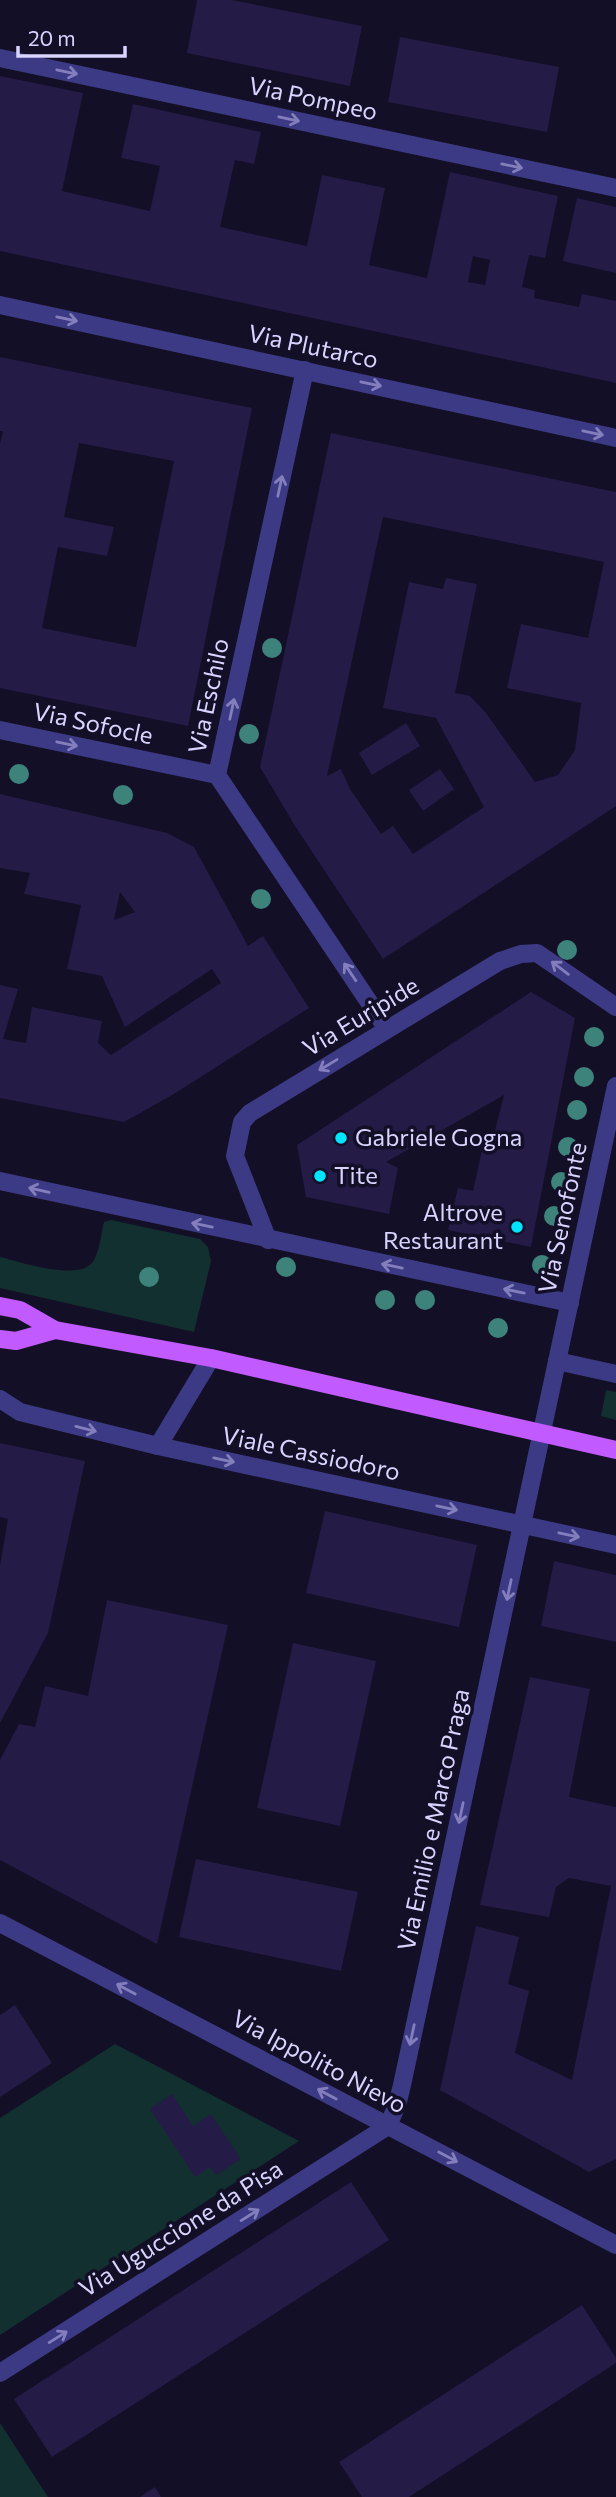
<svg xmlns="http://www.w3.org/2000/svg" width="616" height="2497" font-family="Commissioner,sans-serif">
<rect width="100%" height="100%" fill="#130f26"/>
<!-- green -->
<g fill="#12302f">
<path d="M111 1220 200 1239 208 1247 211 1261 194 1332 0 1288V1257C21 1262 82 1283 94 1260 100 1249 101 1234 104 1222Z"/>
<polygon points="606,1390 616,1392 616,1420 601,1416"/>
<polygon points="115,2044 299,2141 0,2335 0,2118"/>
<polygon points="0,2423 48,2497 0,2497"/>
</g>
<!-- building -->
<g fill="#241b47" fill-rule="evenodd">
<polygon points="197,0 232,0 362,26 350,86 187,53"/>
<polygon points="400,37 559,67 547,132 388,102"/>
<path d="M0 76 83 93 62 191 150 211 160 166 121 158 133 104 261 132 254 164 235 160 220 227 307 246 322 175 385 188 369 265 427 278 450 172 558 196 545 258 529 255 522 287 535 290 534 298 579 307 582 294 616 301V383L0 251ZM473 256 490 260 485 285 468 282Z"/>
<polygon points="577,198 616,207 616,273 563,261"/>
<path d="M0 357 252 408 188 726 0 688V444L3 431H0ZM79 443 174 461 136 647 42 628 58 547 107 556 114 527 64 517Z"/>
<path d="M331 433 616 492V806L383 959 295 826 260 767ZM383 517 604 562 588 638 521 624 507 688 581 703 575 750 558 775 535 782 486 713 470 696 455 693 477 584 446 578 443 589 409 582 383 708 436 718 484 807 413 854 393 826 381 834 350 789 341 769 327 776Z"/>
<polygon points="406,723 420,746 372,775 359,753"/>
<polygon points="440,769 454,789 423,811 409,790"/>
<path d="M0 794 167 833 194 847 248 946 263 936 309 1008 174 1094 124 1122 0 1098V985L18 989 3 1039 26 1043 32 1007 102 1021 98 1043 111 1055 221 983 212 969 125 1027 102 976 67 969 81 905 24 894 30 873 0 868ZM120 892 135 912 114 920Z"/>
<polygon points="531,992 575,1018 531,1247 448,1230 458,1188 473,1191 484,1141 492,1142 504,1095 386,1162 398,1168 389,1214 306,1197 297,1145"/>
<polygon points="0,1443 85,1461 48,1633 0,1723 0,1566 8,1519 0,1517"/>
<polygon points="325,1511 477,1545 459,1627 306,1593"/>
<polygon points="554,1561 616,1575 616,1642 541,1626"/>
<polygon points="107,1600 228,1625 157,1944 0,1860 0,1760 19,1724 35,1727 45,1686 88,1696"/>
<polygon points="293,1643 376,1661 340,1826 257,1808"/>
<polygon points="530,1677 590,1689 569,1797 616,1807 616,2159 589,2172 440,2090 476,1926 519,1937 508,1984 529,1991 515,2053 572,2080 611,1886 569,1878 556,1887 549,1917 480,1905"/>
<polygon points="196,1859 358,1892 341,1971 179,1937"/>
<polygon points="15,2005 52,2063 0,2097 0,2015"/>
<polygon points="172,2094 193,2126 211,2114 241,2159 216,2175 210,2167 195,2177 150,2109"/>
<polygon points="351,2182 389,2240 52,2457 14,2399"/>
<polygon points="582,2305 616,2358 616,2363 409,2497 362,2497 339,2462"/>
<polygon points="155,2487 161,2497 140,2497"/>
</g>
<g fill="none" stroke-linecap="round" stroke-linejoin="round">
<!-- minor -->
<g stroke="#3d3a85" stroke-width="18">
<polyline points="0,58 616,188"/>
<polyline points="0,305 616,438"/>
<polyline points="305,370 217,775 387,1029"/>
<polyline points="0,730 217,775"/>
<polyline points="0,1181 570,1303"/>
<polyline points="268,1240 235,1156 242,1122 250,1113 500,961 521,954 537,953 616,1007"/>
<polyline points="557,1361 616,1374"/>
<polyline points="0,1399 20,1412 158,1446 616,1545"/>
<polyline points="158,1446 211,1358"/>
<polyline points="0,1923 616,2245"/>
<polyline points="388,2126 397,2105 402,2085 616,1086"/>
<polyline points="0,2373 388,2126"/>
</g>
<!-- major -->
<g stroke="#c25bff" stroke-width="18">
<polyline points="0,1306 20,1310 55,1330 211,1358 616,1450"/>
<polyline points="0,1339 16,1341 55,1330"/>
</g>
</g>
<!-- trees -->
<g fill="#3d827b">
<circle cx="272" cy="648" r="10"/>
<circle cx="249" cy="734" r="10"/>
<circle cx="19" cy="774" r="10"/>
<circle cx="123" cy="795" r="10"/>
<circle cx="261" cy="899" r="10"/>
<circle cx="567" cy="950" r="10"/>
<circle cx="594" cy="1037" r="10"/>
<circle cx="584" cy="1077" r="10"/>
<circle cx="577" cy="1110" r="10"/>
<circle cx="568" cy="1147" r="10"/>
<circle cx="561" cy="1182" r="10"/>
<circle cx="554" cy="1216" r="10"/>
<circle cx="542" cy="1265" r="10"/>
<circle cx="286" cy="1267" r="10"/>
<circle cx="149" cy="1277" r="10"/>
<circle cx="385" cy="1300" r="10"/>
<circle cx="425" cy="1300" r="10"/>
<circle cx="498" cy="1328" r="10"/>
</g>
<!-- one-way arrows -->
<defs><path id="oneway-shaft" d="M-6 0H5M1.5-3L5.5 0L1.5 3" fill="none" stroke-width="1.6" stroke-linecap="round" stroke-linejoin="round" transform="scale(1.75)"/></defs>
<g stroke="#837fbc">
<use href="#oneway-shaft" transform="translate(67 72) rotate(12)"/>
<use href="#oneway-shaft" transform="translate(289 119) rotate(12)"/>
<use href="#oneway-shaft" transform="translate(512 166) rotate(12)"/>
<use href="#oneway-shaft" transform="translate(67 319) rotate(12)"/>
<use href="#oneway-shaft" transform="translate(371 384) rotate(12)"/>
<use href="#oneway-shaft" transform="translate(593 433) rotate(12)"/>
<use href="#oneway-shaft" transform="translate(280 486) rotate(-78)"/>
<use href="#oneway-shaft" transform="translate(232 709) rotate(-78)"/>
<use href="#oneway-shaft" transform="translate(67 744) rotate(12)"/>
<use href="#oneway-shaft" transform="translate(560 968) rotate(-143)"/>
<use href="#oneway-shaft" transform="translate(350 972) rotate(-124)"/>
<use href="#oneway-shaft" transform="translate(328 1065) rotate(149)"/>
<use href="#oneway-shaft" transform="translate(39 1190) rotate(-167)"/>
<use href="#oneway-shaft" transform="translate(202 1225) rotate(-168)"/>
<use href="#oneway-shaft" transform="translate(392 1266) rotate(-168)"/>
<use href="#oneway-shaft" transform="translate(514 1291) rotate(-168)"/>
<use href="#oneway-shaft" transform="translate(86 1429) rotate(14)"/>
<use href="#oneway-shaft" transform="translate(224 1460) rotate(12)"/>
<use href="#oneway-shaft" transform="translate(447 1508) rotate(12)"/>
<use href="#oneway-shaft" transform="translate(569 1535) rotate(12)"/>
<use href="#oneway-shaft" transform="translate(509 1590) rotate(102)"/>
<use href="#oneway-shaft" transform="translate(461 1813) rotate(102)"/>
<use href="#oneway-shaft" transform="translate(126 1989) rotate(-152)"/>
<use href="#oneway-shaft" transform="translate(412 2035) rotate(102)"/>
<use href="#oneway-shaft" transform="translate(327 2094) rotate(-152)"/>
<use href="#oneway-shaft" transform="translate(448 2157) rotate(28)"/>
<use href="#oneway-shaft" transform="translate(250 2215) rotate(-32)"/>
<use href="#oneway-shaft" transform="translate(58 2337) rotate(-32)"/>
</g>
<!-- markers -->
<g fill="#00e5ff" stroke="#130f26" stroke-width="2.5">
<circle cx="341" cy="1138" r="7"/>
<circle cx="320" cy="1176" r="7"/>
<circle cx="517" cy="1227" r="7"/>
</g>
<g text-anchor="middle" stroke-width="7" stroke-linejoin="round" paint-order="stroke">
<!-- street labels -->
<g font-size="24" fill="#d9d4ff" stroke="#130f26">
<text transform="translate(313 99) rotate(12)" y="8">Via Pompeo</text>
<text transform="translate(313 347) rotate(12)" y="8">Via Plutarco</text>
<text transform="translate(209 696) rotate(-78)" y="8">Via Eschilo</text>
<text transform="translate(93 724) rotate(12)" y="8">Via Sofocle</text>
<text transform="translate(361 1017) rotate(-31)" y="8">Via Euripide</text>
<text transform="translate(563 1218) rotate(-78)" y="8">Via Senofonte</text>
<text transform="translate(311 1454) rotate(12)" y="8">Viale Cassiodoro</text>
<text transform="translate(434 1820) rotate(-78)" y="8">Via Emilio e Marco Praga</text>
<text transform="translate(319 2062) rotate(28)" y="8">Via Ippolito Nievo</text>
<text transform="translate(181 2229) rotate(-32)" y="8">Via Uguccione da Pisa</text>
</g>
<!-- poi labels -->
<g font-size="24" fill="#d9d4ff" stroke="#130f26" text-anchor="start">
<text x="355" y="1146">Gabriele Gogna</text>
<text x="334" y="1184">Tite</text>
<text x="503" y="1221" text-anchor="end">Altrove<tspan x="503" dy="28">Restaurant</tspan></text>
</g>
</g>
<!-- scale -->
<path d="M18 46v10h107v-10" fill="none" stroke="#d9d4ff" stroke-width="3.5"/>
<text x="28" y="46" font-size="21" fill="#d9d4ff" stroke="#130f26" stroke-width="5" paint-order="stroke">20 m</text>
</svg>
